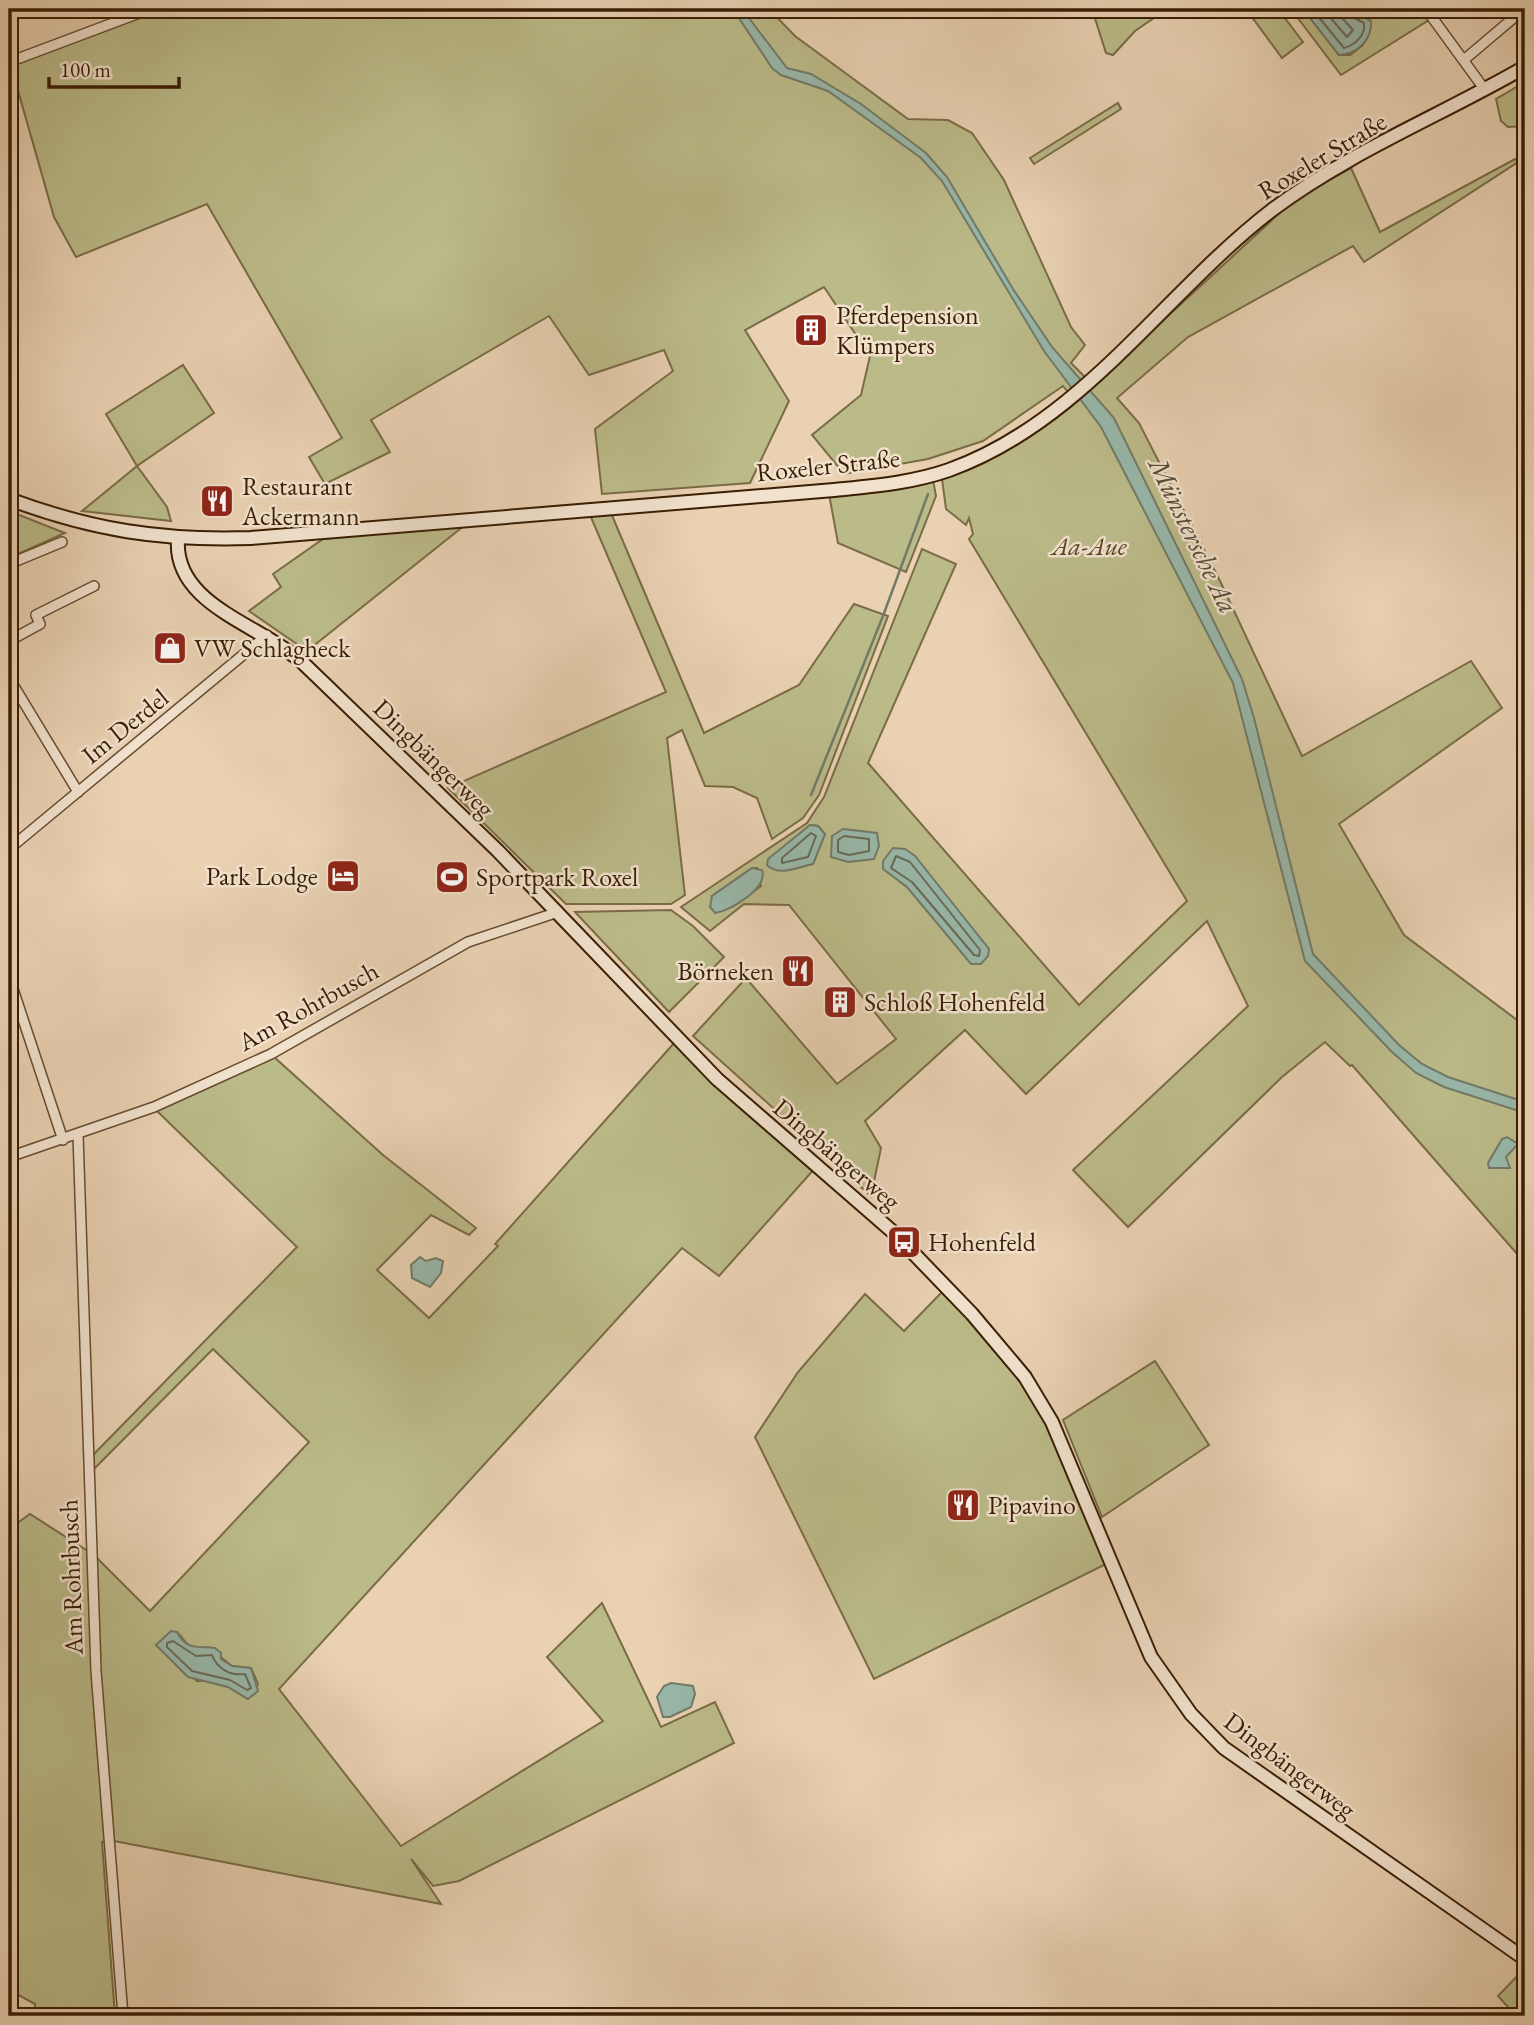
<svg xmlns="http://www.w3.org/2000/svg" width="1534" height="2025" font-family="'EB Garamond',serif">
<rect width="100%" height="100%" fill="#e9d1b2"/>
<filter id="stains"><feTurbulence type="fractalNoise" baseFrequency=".00286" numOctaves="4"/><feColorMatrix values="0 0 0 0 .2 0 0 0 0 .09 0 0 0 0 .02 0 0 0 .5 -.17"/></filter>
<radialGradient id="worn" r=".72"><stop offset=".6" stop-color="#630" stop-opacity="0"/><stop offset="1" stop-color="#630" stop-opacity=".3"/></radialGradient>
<!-- green -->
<g fill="#bbba89" stroke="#7a6c46" stroke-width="2" fill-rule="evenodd">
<path d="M159 9H769L795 36 908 119 948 120 972 133 1004 180 1071 327 1085 345 1071 363 1093 385 1296 198 1351 168 1380 232 1515 159 1518 162 1364 262 1353 246 1188 337 1117 398 1139 423 1220 581 1302 756 1471 661 1502 708 1339 824 1404 935 1525 1026V1263L1352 1065 1350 1066 1325 1042 1282 1077 1128 1227 1073 1170 1248 1006 1207 921 1026 1094 965 1030 865 1121 881 1148 871 1196 693 1036 746 978 837 1084 896 1039 789 905 744 904 710 931 681 907 807 823 824 797 922 549 956 564 868 763 1079 1005 1187 901 969 539 973 534 969 518 966 525 946 509 942 479C990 459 1035 435 1075 401L1063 386 983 441 928 459 844 474 812 435 861 395 870 356 824 287 745 330 789 401 750 483 602 494 595 429 673 371 664 350 589 375 549 316 371 420 390 452 325 484 309 457 342 438 207 204 76 257 54 217 11 66ZM810 825 818 826 825 834 813 864 789 870 782 849ZM752 868H757L761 886 732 907 712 896ZM899 881 952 906 989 949 907 887Z"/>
<polygon points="1092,9 1167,9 1135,31 1113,55 1106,53"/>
<polygon points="1246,9 1278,9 1303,42 1282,58"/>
<polygon points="1291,9 1303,9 1339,55 1350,55 1363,45 1356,9 1420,9 1429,20 1341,75"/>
<polygon points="1525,82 1525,126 1508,127 1501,121 1496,99"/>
<polygon points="1118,103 1121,109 1034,164 1030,158"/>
<polygon points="183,365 214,413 137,466 167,507 171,521 82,511 137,466 106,414"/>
<polygon points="933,480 936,496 906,572 838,543 829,494"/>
<polygon points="9,511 65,533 9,558"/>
<polygon points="611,513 704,733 799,685 854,604 888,616 819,795 803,818 772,839 757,798 733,787 705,786 682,730 667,738 685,895 671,904 566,904 448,788 666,692 590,515"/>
<polygon points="465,525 307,651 249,611 281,587 273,574 323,539"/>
<polygon points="671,910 693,926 724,957 669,1012 575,912"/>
<path d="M675 1042 816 1167 719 1276 682 1248 279 1689 401 1846 603 1721 547 1657 602 1603 661 1727 715 1702 734 1743 459 1881 433 1886 411 1859 441 1904 109 1840 102 1842 115 2016H35V2004L15 1993 9 1966V1529L30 1514 94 1555 150 1611 309 1442 213 1349 91 1472V1457L297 1247 157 1111 274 1057 383 1155 476 1228 469 1235 431 1215 377 1270 429 1318 498 1246 495 1244ZM177 1632 188 1645 199 1650 208 1647 232 1666 251 1668 258 1684 248 1699 228 1687 209 1681H197L156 1645Z"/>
<polygon points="944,1290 1021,1377 1046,1425 1106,1564 874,1679 755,1437 798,1372 865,1294 904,1331"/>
<polygon points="1155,1361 1209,1445 1102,1517 1063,1420"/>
<polygon points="1525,1968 1525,2016 1516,2016 1498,1996"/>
</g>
<!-- water -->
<g fill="#98b7a9" stroke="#727a67" stroke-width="2">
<polygon points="733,9 742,9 787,68 811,74 861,104 926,153 947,177 1013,289 1052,347 1114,418 1242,679 1254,718 1313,954 1399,1045 1422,1064 1448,1077 1525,1102 1525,1113 1444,1087 1416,1073 1392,1052 1305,961 1233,683 1101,427 1044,351 942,181 921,158 828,91 781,75 772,68"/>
<path d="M1303 9H1356L1359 15 1371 21C1372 40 1358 54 1339 55Z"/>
<path d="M810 825 818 826 825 834 813 864C798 867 779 877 767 865L768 859Z"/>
<polygon points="843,829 877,833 879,846 874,859 848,862 831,857 832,836"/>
<polygon points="893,848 905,849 915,856 989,949 988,956 981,964 971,964 907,887 883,869 883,861"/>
<path d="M752 868 762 870C768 888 732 910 715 913L710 907 712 896Z"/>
<polygon points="1507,1137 1518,1144 1506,1157 1510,1168 1489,1168 1488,1163 1502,1139"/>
<polygon points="420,1257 426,1261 436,1258 443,1261 441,1273 430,1287 412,1278 411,1265"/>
<path d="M171 1631 177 1632C187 1651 197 1646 215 1648L221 1653V1659L232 1666 251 1668 258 1691 248 1699 228 1687 188 1677 156 1645Z"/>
<polygon points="671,1683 693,1686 695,1694 691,1707 670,1717 663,1717 657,1697 664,1686"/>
</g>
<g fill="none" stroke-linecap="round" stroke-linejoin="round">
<!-- shore -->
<g stroke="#696a56" stroke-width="2">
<path d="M1312 9 1344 48C1355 45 1366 35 1364 23L1351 16 1349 9"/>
<polyline points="1323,9 1347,37 1353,30 1343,19 1340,9"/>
<polygon points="811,833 816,836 808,857 782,863 782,858"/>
<polygon points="844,836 869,839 869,851 849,855 838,852 838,840"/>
<polygon points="896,856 910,862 980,950 979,956 974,955 912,882 891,868"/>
<path d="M173 1641 196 1656 212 1655C217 1669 231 1676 245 1674L251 1688 247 1690 230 1680 192 1671 167 1647V1643Z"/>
</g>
<!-- stream -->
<polyline stroke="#727a67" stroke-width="2.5" points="811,795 883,616 928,494"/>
<!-- street casing -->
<g stroke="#664b2f" stroke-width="12">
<g id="street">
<polyline points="1426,9 1485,90"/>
<polyline points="1465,59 1524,9"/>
<polyline points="9,62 150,9"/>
<polyline points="9,564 62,542"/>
<polyline points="9,641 40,624 36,615 94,586"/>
<polyline points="9,678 78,792"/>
<polyline points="9,849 267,635"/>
<polyline points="9,977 63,1140"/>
<polyline points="78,1135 96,1671 123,2016"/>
<polyline points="9,1157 154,1107 271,1054 468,942 558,912"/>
</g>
</g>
<!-- secondary casing -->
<g stroke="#3a1e03" stroke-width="16">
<g id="secondary">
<path d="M9 499C92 530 161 541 251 538L834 490C873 486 912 483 949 470 1083 422 1163 294 1272 210 1349 152 1442 115 1525 67"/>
<path d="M178 539C173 605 260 624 303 663L498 851 717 1079 893 1232 972 1314 1025 1377 1052 1422 1151 1657 1191 1714 1224 1748 1525 1959"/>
</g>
</g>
<!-- street -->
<use href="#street" stroke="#f1e1cd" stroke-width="9"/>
<!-- secondary -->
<use href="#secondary" stroke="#f1e1cd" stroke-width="12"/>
</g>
<!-- icons -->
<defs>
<g id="building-square" transform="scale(1.75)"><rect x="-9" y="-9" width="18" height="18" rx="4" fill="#8f2418" stroke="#f1e1cd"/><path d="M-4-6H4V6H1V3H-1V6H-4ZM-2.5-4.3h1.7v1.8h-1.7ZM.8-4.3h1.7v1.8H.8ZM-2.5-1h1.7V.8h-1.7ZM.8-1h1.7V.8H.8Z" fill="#fff"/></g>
<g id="restaurant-square" transform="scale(1.75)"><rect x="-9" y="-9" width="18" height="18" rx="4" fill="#8f2418" stroke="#f1e1cd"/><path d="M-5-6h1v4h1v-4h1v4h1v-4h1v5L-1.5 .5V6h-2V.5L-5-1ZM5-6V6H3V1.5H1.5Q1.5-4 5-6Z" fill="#fff"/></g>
<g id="shop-square" transform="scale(1.75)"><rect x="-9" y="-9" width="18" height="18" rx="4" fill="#8f2418" stroke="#f1e1cd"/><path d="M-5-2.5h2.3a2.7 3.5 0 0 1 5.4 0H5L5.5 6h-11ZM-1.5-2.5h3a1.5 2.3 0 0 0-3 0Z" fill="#fff"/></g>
<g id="hotel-square" transform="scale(1.75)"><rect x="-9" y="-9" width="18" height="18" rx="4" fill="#8f2418" stroke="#f1e1cd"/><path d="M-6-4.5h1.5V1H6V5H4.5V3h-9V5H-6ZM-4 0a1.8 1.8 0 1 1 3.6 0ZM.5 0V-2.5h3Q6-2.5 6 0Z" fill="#fff"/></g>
<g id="stadium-square" transform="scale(1.75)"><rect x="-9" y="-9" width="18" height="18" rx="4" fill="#8f2418" stroke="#f1e1cd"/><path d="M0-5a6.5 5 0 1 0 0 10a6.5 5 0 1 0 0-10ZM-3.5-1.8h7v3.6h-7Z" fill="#fff"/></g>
<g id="bus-square" transform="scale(1.75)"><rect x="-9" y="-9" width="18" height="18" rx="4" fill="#8f2418" stroke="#f1e1cd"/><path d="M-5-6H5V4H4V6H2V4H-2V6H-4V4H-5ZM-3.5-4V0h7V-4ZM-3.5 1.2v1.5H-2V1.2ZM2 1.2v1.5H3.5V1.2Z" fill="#fff"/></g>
</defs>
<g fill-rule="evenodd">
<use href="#building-square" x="811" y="330"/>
<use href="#restaurant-square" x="217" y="501"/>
<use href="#shop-square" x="170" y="648"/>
<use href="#hotel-square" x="343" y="876"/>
<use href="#stadium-square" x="452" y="877"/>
<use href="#restaurant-square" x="798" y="971"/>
<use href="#building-square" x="840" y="1002"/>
<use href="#bus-square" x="904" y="1242"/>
<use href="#restaurant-square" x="963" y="1505"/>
</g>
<g text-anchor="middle" stroke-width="5" stroke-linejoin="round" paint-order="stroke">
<!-- street labels -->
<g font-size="26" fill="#3a1e03" stroke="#f1e1cd">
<text transform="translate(1322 156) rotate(-31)" y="9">Roxeler Straße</text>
<text transform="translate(828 465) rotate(-6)" y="9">Roxeler Straße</text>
<text transform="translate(125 726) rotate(-39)" y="9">Im Derdel</text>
<text transform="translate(434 758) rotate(44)" y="9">Dingbängerweg</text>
<text transform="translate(308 1006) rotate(-29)" y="9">Am Rohrbusch</text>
<text transform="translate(837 1154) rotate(40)" y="9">Dingbängerweg</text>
<text transform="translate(71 1577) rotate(-92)" y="9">Am Rohrbusch</text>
<text transform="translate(1290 1765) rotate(37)" y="9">Dingbängerweg</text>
</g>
<!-- poi labels -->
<g font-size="26" fill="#3a1e03" stroke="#f1e1cd" text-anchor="start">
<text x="836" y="324">Pferdepension<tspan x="836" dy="30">Klümpers</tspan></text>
<text x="242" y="495">Restaurant<tspan x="242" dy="30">Ackermann</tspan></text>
<text x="194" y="657">VW Schlagheck</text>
<text x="318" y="885" text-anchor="end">Park Lodge</text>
<text x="476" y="886">Sportpark Roxel</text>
<text x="774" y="980" text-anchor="end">Börneken</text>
<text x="864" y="1011">Schloß Hohenfeld</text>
<text x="928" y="1251">Hohenfeld</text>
<text x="988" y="1514">Pipavino</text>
</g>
<!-- park labels -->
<g font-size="26" font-style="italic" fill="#5a4524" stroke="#f1e1cd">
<text x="1089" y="555">Aa-Aue</text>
</g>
<!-- water labels -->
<g font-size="28" font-style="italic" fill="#564c35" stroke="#f1e1cd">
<text transform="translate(1194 535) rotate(64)" y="10">Münstersche Aa</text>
</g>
</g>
<!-- margin -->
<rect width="1534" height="2025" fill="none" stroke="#e9d1b2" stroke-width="35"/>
<rect x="10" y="10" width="1513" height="2004" fill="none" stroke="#3a1e03" stroke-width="3.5"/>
<rect x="18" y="18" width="1499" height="1990" fill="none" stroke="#3a1e03" stroke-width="2"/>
<!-- scale -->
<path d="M49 77v10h130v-10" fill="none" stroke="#3a1e03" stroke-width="3.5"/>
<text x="60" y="77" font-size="21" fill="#3a1e03" stroke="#f1e1cd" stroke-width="5" paint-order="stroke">100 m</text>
<rect width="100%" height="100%" filter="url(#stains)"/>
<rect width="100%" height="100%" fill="url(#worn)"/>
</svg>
